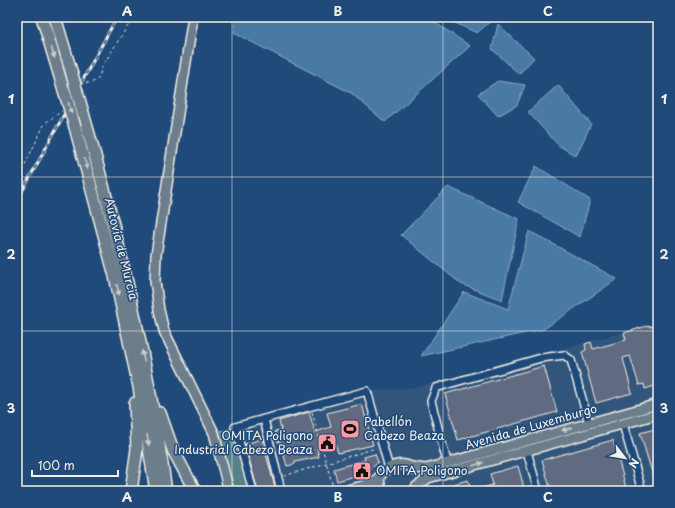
<svg xmlns="http://www.w3.org/2000/svg" width="675" height="508" font-family="'Playpen Sans',sans-serif">
<rect width="100%" height="100%" fill="#1f4a7a"/>
<filter id="ink" filterUnits="userSpaceOnUse"><feTurbulence type="fractalNoise" baseFrequency=".025" numOctaves="2"/><feDisplacementMap in="SourceGraphic" scale="8" xChannelSelector="R" yChannelSelector="G"/><feConvolveMatrix kernelMatrix="1 2 1 2 8 2 1 2 1" color-interpolation-filters="sRGB"/></filter>
<g filter="url(#ink)">
<!-- built -->
<polygon fill="#32547c" points="658,323 658,491 224,491 214,433 367,391 418,387"/>
<!-- green -->
<polygon fill="#54828a" stroke="#a4bab9" points="235,427 253,491 230,491 214,433"/>
<!-- water -->
<g fill="#4a7aa6" stroke="#8eaac0">
<polygon points="237,17 430,17 434,22 470,46 385,122 351,93 234,33"/>
<polygon points="442,17 489,17 492,20 477,33"/>
<polygon points="498,24 534,58 519,74 492,49"/>
<polygon points="498,81 525,85 517,105 498,116 478,94"/>
<polygon points="558,85 591,124 576,156 558,145 528,112"/>
<polygon points="536,166 590,200 580,237 518,202"/>
<polygon points="448,187 519,219 502,300 461,284 401,235"/>
<polygon points="529,231 617,279 544,329 421,356 464,292 508,309"/>
</g>
<!-- building -->
<g fill="#606a80" stroke="#f4f1e8">
<polygon points="650,325 650,327 658,325 658,348 656,348 658,354 658,385 645,389 644,384 639,385 630,356 623,358 632,393 596,403 582,352 586,350 585,344 591,342 593,349 626,340 624,333"/>
<polygon points="544,366 557,412 458,440 445,394"/>
<polygon points="362,404 373,445 338,453 335,442 317,448 319,457 295,462 295,464 287,466 280,442 278,442 275,431 281,430 279,421 309,412 315,432 331,427 327,413"/>
<polygon points="658,428 658,489 657,489 640,433"/>
<polygon points="262,439 275,488 258,491 245,444"/>
<polygon points="613,440 627,491 551,491 542,460"/>
<polygon points="375,454 378,462 371,469 366,471 366,473 337,481 334,469 365,460 364,457"/>
<polygon points="518,466 525,491 478,491 477,489 493,485 490,474"/>
<polygon points="468,480 471,491 432,491 432,490"/>
</g>
<g fill="none" stroke-linecap="round" stroke-linejoin="round">
<!-- minor casing -->
<g stroke="#f4f1e8" stroke-width="10">
<g id="minor">
<polyline points="264,419 281,491"/>
<polyline points="623,424 642,491"/>
<polyline points="527,451 538,491"/>
<polyline points="447,462 431,401 436,388 445,385 541,358 564,355 571,360 589,423"/>
<polyline points="253,491 235,427 367,391 389,468"/>
</g>
</g>
<!-- major casing -->
<g stroke="#f4f1e8" stroke-width="12">
<g id="major">
<polyline points="193,17 156,255 155,281 159,310 164,331 214,433 229,491"/>
<polyline points="411,467 426,469 658,404"/>
<polyline points="416,487 428,478 658,414"/>
<polyline points="344,491 373,483 380,476"/>
<path d="M381 491 379 478C386 465 404 460 415 470"/>
</g>
</g>
<!-- highway casing -->
<g stroke="#f4f1e8" stroke-width="14">
<g id="highway">
<polyline points="42,17 64,90"/>
<polyline points="55,17 69,64"/>
<path d="M83 113C119 238 148 363 166 491"/>
<polyline points="75,127 115,276 139,387 156,491"/>
<polyline points="160,413 173,450 195,491"/>
<polyline points="131,491 137,449 135,403"/>
</g>
</g>
<!-- path -->
<g stroke="#f4f1e8" stroke-width="1" stroke-dasharray="3 3" stroke-linecap="butt">
<polyline points="86,83 91,83 98,79 103,65 127,27 137,17"/>
<polyline points="17,181 45,123 62,111"/>
<polyline points="312,412 333,487"/>
<polyline points="284,476 376,448"/>
</g>
<!-- minor -->
<use href="#minor" stroke="#1f4a7a" stroke-width="7"/>
<!-- major -->
<use href="#major" stroke="#6c7d8b" stroke-width="9"/>
<!-- highway -->
<use href="#highway" stroke="#6c7d8b" stroke-width="11"/>
<!-- rail casing -->
<g stroke="#f4f1e8" stroke-width="3">
<polyline id="rail" points="17,201 117,17"/>
</g>
<!-- rail -->
<use href="#rail" stroke="#1f4a7a" stroke-width="1.5" stroke-dasharray="4.5" stroke-linecap="butt"/>
<!-- highway-bridge casing -->
<g stroke="#f4f1e8" stroke-width="14" stroke-linecap="butt">
<g id="highway-bridge">
<polyline points="69,64 83,113"/>
<polyline points="64,90 75,127"/>
</g>
</g>
<!-- highway-bridge -->
<use href="#highway-bridge" stroke="#6c7d8b" stroke-width="11"/>
</g>
<!-- one-way arrows -->
<defs><path id="oneway-solid" d="M-6-.8H1V-3.2L6.5 0L1 3.2V.8H-6Z"/></defs>
<g fill="#cbcecc">
<use href="#oneway-solid" transform="translate(53 53) rotate(73)"/>
<use href="#oneway-solid" transform="translate(70 108) rotate(73)"/>
<use href="#oneway-solid" transform="translate(86 164) rotate(74)"/>
<use href="#oneway-solid" transform="translate(118 290) rotate(78)"/>
<use href="#oneway-solid" transform="translate(143 356) rotate(-101)"/>
<use href="#oneway-solid" transform="translate(567 429) rotate(165)"/>
<use href="#oneway-solid" transform="translate(148 440) rotate(81)"/>
<use href="#oneway-solid" transform="translate(478 464) rotate(-16)"/>
</g>
</g>
<!-- grid -->
<path fill="none" stroke="#f4f1e8" stroke-width="1" stroke-opacity="0.55" d="M232 17V491M443 17V491M17 177H658M17 331H658"/>
<!-- icons -->
<defs>
<g id="stadium-square" transform="scale(1)"><rect x="-9" y="-9" width="18" height="18" rx="4" fill="#ff9aa2" stroke="#1f4a7a"/><path d="M0-5a6.5 5 0 1 0 0 10a6.5 5 0 1 0 0-10ZM-3.5-1.8h7v3.6h-7Z" fill="#111"/></g>
<g id="civic-square" transform="scale(1)"><rect x="-9" y="-9" width="18" height="18" rx="4" fill="#ff9aa2" stroke="#1f4a7a"/><path d="M-.6-6.5H3V-4.5H.6V-3L4-1V1h2V6H-6V1h2V-1L-.6-3ZM-1.2 2.5V6h2.4V2.5Z" fill="#111"/></g>
</defs>
<g fill-rule="evenodd">
<use href="#stadium-square" x="350" y="429"/>
<use href="#civic-square" x="327" y="443"/>
<use href="#civic-square" x="362" y="471"/>
</g>
<g text-anchor="middle" stroke-width="3" stroke-linejoin="round" paint-order="stroke">
<!-- street labels -->
<g font-size="12" fill="#f4f1e8" stroke="#1f4a7a">
<text transform="translate(121 249) rotate(76)" y="4">Autovía de Murcia</text>
<text transform="translate(531 427) rotate(-16)" y="4">Avenida de Luxemburgo</text>
</g>
<!-- poi labels -->
<g font-size="12" fill="#f4f1e8" stroke="#1f4a7a" text-anchor="start">
<text x="364" y="426">Pabellón<tspan x="364" dy="14">Cabezo Beaza</tspan></text>
<text x="313" y="440" text-anchor="end">OMITA Poligono<tspan x="313" dy="14">Industrial Cabezo Beaza</tspan></text>
<text x="376" y="475">OMITA Poligono</text>
</g>
</g>
<!-- margin -->
<rect width="675" height="508" fill="none" stroke="#1f4a7a" stroke-width="44"/>
<!-- north arrow -->
<g transform="translate(625 458) rotate(121)" stroke="#1f4a7a" stroke-width="3" paint-order="stroke">
<path d="M0-3L7 15L0 10L-7 15Z" fill="#f4f1e8"/>
<text y="-6" font-size="11" font-weight="bold" text-anchor="middle" fill="#f4f1e8">N</text>
</g>
<!-- scale -->
<path d="M32 470v6h86v-6" fill="none" stroke="#f4f1e8" stroke-width="2"/>
<text x="38" y="470" font-size="12" fill="#f4f1e8" stroke="#1f4a7a" stroke-width="3" paint-order="stroke">100 m</text>
<rect x="22" y="22" width="631" height="464" fill="none" stroke="#f4f1e8" stroke-width="1.5"/>
<g font-size="13" text-anchor="middle" font-weight="bold" fill="#f4f1e8">
<text x="127" y="16">A</text>
<text x="338" y="16">B</text>
<text x="548" y="16">C</text>
<text x="11" y="104">1</text>
<text x="664" y="104">1</text>
<text x="11" y="259">2</text>
<text x="664" y="259">2</text>
<text x="11" y="413">3</text>
<text x="664" y="413">3</text>
<text x="127" y="502">A</text>
<text x="338" y="502">B</text>
<text x="548" y="502">C</text>
</g>
</svg>
